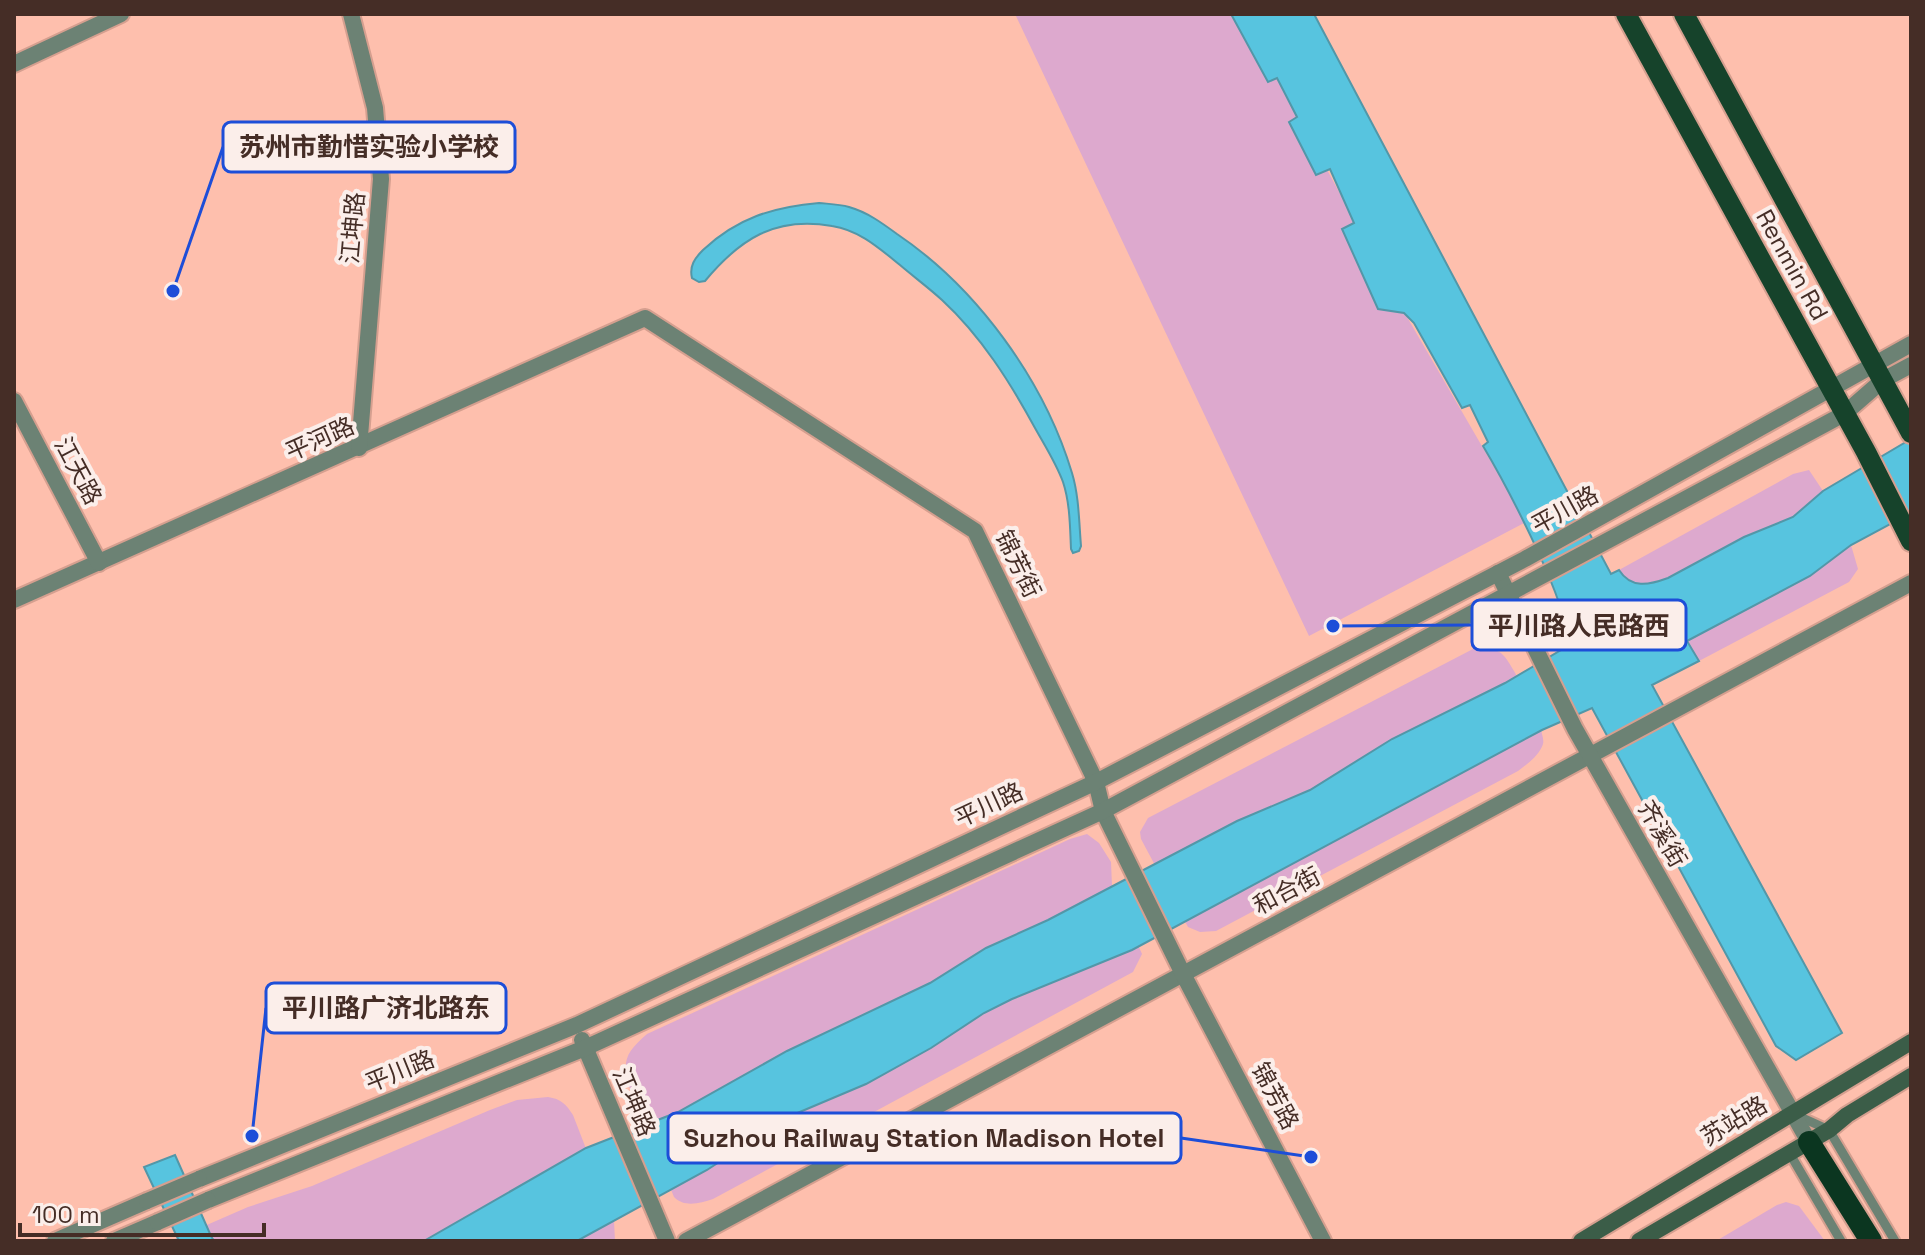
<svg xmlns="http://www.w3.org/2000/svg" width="1925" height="1255" font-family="'Space Grotesk','Noto Sans SC',sans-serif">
<rect width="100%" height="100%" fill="#febfad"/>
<!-- green -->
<g fill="#dda9ce">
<polygon points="1015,14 1243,14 1400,305 1526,522 1309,636"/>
<polygon points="1809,470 1823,491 1793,517 1744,537 1668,578 1644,584 1635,584 1623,577 1619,570 1793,474"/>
<polygon points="1851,545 1858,569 1849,582 1699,661 1687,641 1810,576"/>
<path d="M1473 649C1483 648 1495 647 1503 655 1513 664 1547 732 1543 744 1539 756 1527 764 1518 771L1216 931 1200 932 1188 927 1141 839 1140 832 1148 818Z"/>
<path d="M1087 834 1099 843 1111 862 1112 886 1142 954 1133 972 713 1199C700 1203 685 1208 674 1197L628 1084C622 1058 628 1051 647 1034L1070 839Z"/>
<path d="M548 1097C561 1099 566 1104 573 1115L614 1221 615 1241H170L248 1207 312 1186 490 1110 517 1100Z"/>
<polygon points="1786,1202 1799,1206 1825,1241 1716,1241 1777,1205"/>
</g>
<!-- water -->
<g fill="#57c4df" stroke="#5297a8" stroke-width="2">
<path d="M1231 14H1314L1611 574 1619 570C1631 589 1649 585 1668 578L1744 537 1793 517 1823 491 1911 439V513L1851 545 1810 576 1687 641 1699 661 1652 685 1842 1033 1796 1060 1776 1046 1592 708 1542 730 1132 950 1012 999 984 1013 931 1048 866 1084 788 1117 707 1170 577 1241H424L586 1148 678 1112 787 1051 930 983 986 948 1048 920 1237 821 1310 790 1392 739 1505 683 1566 647C1577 616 1502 478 1483 446L1488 442 1470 405 1462 408 1414 323 1404 313 1378 309 1342 229 1354 223 1330 169 1316 175 1289 122 1297 117 1277 78 1268 82Z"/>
<path d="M819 203C829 204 839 204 849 207 867 212 882 223 897 234 977 288 1044 380 1072 473 1079 496 1079 522 1081 546L1079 551 1073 553 1071 549C1070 527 1070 503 1063 482 1056 463 1045 446 1035 428 1010 382 981 336 942 300 929 288 914 277 900 265 879 248 859 230 832 226 775 216 740 239 705 281L699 282 692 278C689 266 695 258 703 250 737 218 773 207 819 203Z"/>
<polygon points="175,1155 211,1236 214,1241 179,1241 144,1167"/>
</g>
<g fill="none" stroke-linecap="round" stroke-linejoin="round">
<!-- service casing -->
<g stroke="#d59f8f" stroke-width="13">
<g id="service">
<polyline points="1796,1115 1829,1130 1895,1241"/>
<polyline points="1790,1154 1841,1241"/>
</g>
</g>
<!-- minor casing -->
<g stroke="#d59f8f" stroke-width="20">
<g id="minor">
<polyline points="14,600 645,318 975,531 1096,782"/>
<polyline points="686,1241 1911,583"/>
</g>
</g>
<!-- tertiary casing -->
<g stroke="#d59f8f" stroke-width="20">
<g id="tertiary">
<polyline points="351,14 375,108 381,179 359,448"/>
<polyline points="14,64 121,14"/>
<polyline points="14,401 99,563"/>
<polyline points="1498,573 1575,729 1809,1142"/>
<polyline points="1096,782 1103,811 1183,974 1323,1241"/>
<polyline points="582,1040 667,1241"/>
<polyline points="199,1179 577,1025 1096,782 1525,559 1911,344"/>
<polyline points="208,1200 585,1048 1103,811 1844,414 1883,380 1911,365"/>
<polyline points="55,1241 147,1201"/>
<polyline points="114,1241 158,1222"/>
</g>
</g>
<!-- secondary casing -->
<g stroke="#d59f8f" stroke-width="20">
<g id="secondary">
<polyline points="1581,1241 1911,1042"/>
<polyline points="1639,1241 1829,1130 1847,1115 1911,1076"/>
</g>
</g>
<!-- primary casing -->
<g stroke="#d59f8f" stroke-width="24">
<g id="primary">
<polyline points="1626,14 1866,452 1911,541"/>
<polyline points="1684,14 1911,433"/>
</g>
</g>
<!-- trunk casing -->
<g stroke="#d59f8f" stroke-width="26">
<polyline id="trunk" points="1809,1142 1871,1241"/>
</g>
<!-- service -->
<use href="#service" stroke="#6c8274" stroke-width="9"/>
<!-- minor -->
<use href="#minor" stroke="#6c8274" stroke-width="16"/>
<!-- tertiary -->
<use href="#tertiary" stroke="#6c8274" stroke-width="16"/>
<!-- secondary -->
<use href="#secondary" stroke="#3b5d48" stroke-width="16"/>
<!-- primary -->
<use href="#primary" stroke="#16432b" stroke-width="20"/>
<!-- trunk -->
<use href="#trunk" stroke="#0b3620" stroke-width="22"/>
<!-- tertiary-bridge casing -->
<g stroke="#d59f8f" stroke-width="20" stroke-linecap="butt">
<g id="tertiary-bridge">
<polyline points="147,1201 199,1179"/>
<polyline points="158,1222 208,1200"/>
</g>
</g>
<!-- tertiary-bridge -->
<use href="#tertiary-bridge" stroke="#6c8274" stroke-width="16"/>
</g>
<g text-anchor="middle" stroke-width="8" stroke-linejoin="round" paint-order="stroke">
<!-- street labels -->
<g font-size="24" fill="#452d26" stroke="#fbeeea">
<text transform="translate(353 228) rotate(-85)" y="8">江坤路</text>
<text transform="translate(1792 265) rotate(61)" y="8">Renmin Rd</text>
<text transform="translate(320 439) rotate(-24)" y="8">平河路</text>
<text transform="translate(78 471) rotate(62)" y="8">江天路</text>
<text transform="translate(1565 510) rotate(-29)" y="8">平川路</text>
<text transform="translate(1018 564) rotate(64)" y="8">锦芳街</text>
<text transform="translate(989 805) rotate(-25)" y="8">平川路</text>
<text transform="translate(1662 834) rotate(60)" y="8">齐溪街</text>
<text transform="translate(1287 891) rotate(-28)" y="8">和合街</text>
<text transform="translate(400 1071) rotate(-22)" y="8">平川路</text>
<text transform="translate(1275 1096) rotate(62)" y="8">锦芳路</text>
<text transform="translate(634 1102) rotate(67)" y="8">江坤路</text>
<text transform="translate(1734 1121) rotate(-31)" y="8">苏站路</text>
</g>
</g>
<!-- callouts -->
<path fill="none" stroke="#1d4ed8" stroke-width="3" d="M173 291L223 147M1333 626L1472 625M252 1136L266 1008M1311 1157L1181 1138"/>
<g fill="#1d4ed8" stroke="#fbeeea" stroke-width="3">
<circle cx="173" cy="291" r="8"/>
<circle cx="1333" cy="626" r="8"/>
<circle cx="252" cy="1136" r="8"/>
<circle cx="1311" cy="1157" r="8"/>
</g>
<g fill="#fbeeea" stroke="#1d4ed8" stroke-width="3">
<rect x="223" y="122" width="292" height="50" rx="8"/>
<rect x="1472" y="600" width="214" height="50" rx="8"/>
<rect x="266" y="983" width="240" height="50" rx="8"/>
<rect x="668" y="1113" width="513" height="50" rx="8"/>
</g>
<g font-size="26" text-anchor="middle" font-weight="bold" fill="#452d26">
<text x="369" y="156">苏州市勤惜实验小学校</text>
<text x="1579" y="635">平川路人民路西</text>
<text x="386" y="1017">平川路广济北路东</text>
<text x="924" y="1147">Suzhou Railway Station Madison Hotel</text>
</g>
<!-- border -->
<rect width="1925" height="1255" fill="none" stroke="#452d26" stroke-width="32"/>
<!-- scale -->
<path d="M20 1223v12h244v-12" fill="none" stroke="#452d26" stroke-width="4"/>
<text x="32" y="1223" font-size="24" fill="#452d26" stroke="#fbeeea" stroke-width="6" paint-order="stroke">100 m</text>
</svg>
